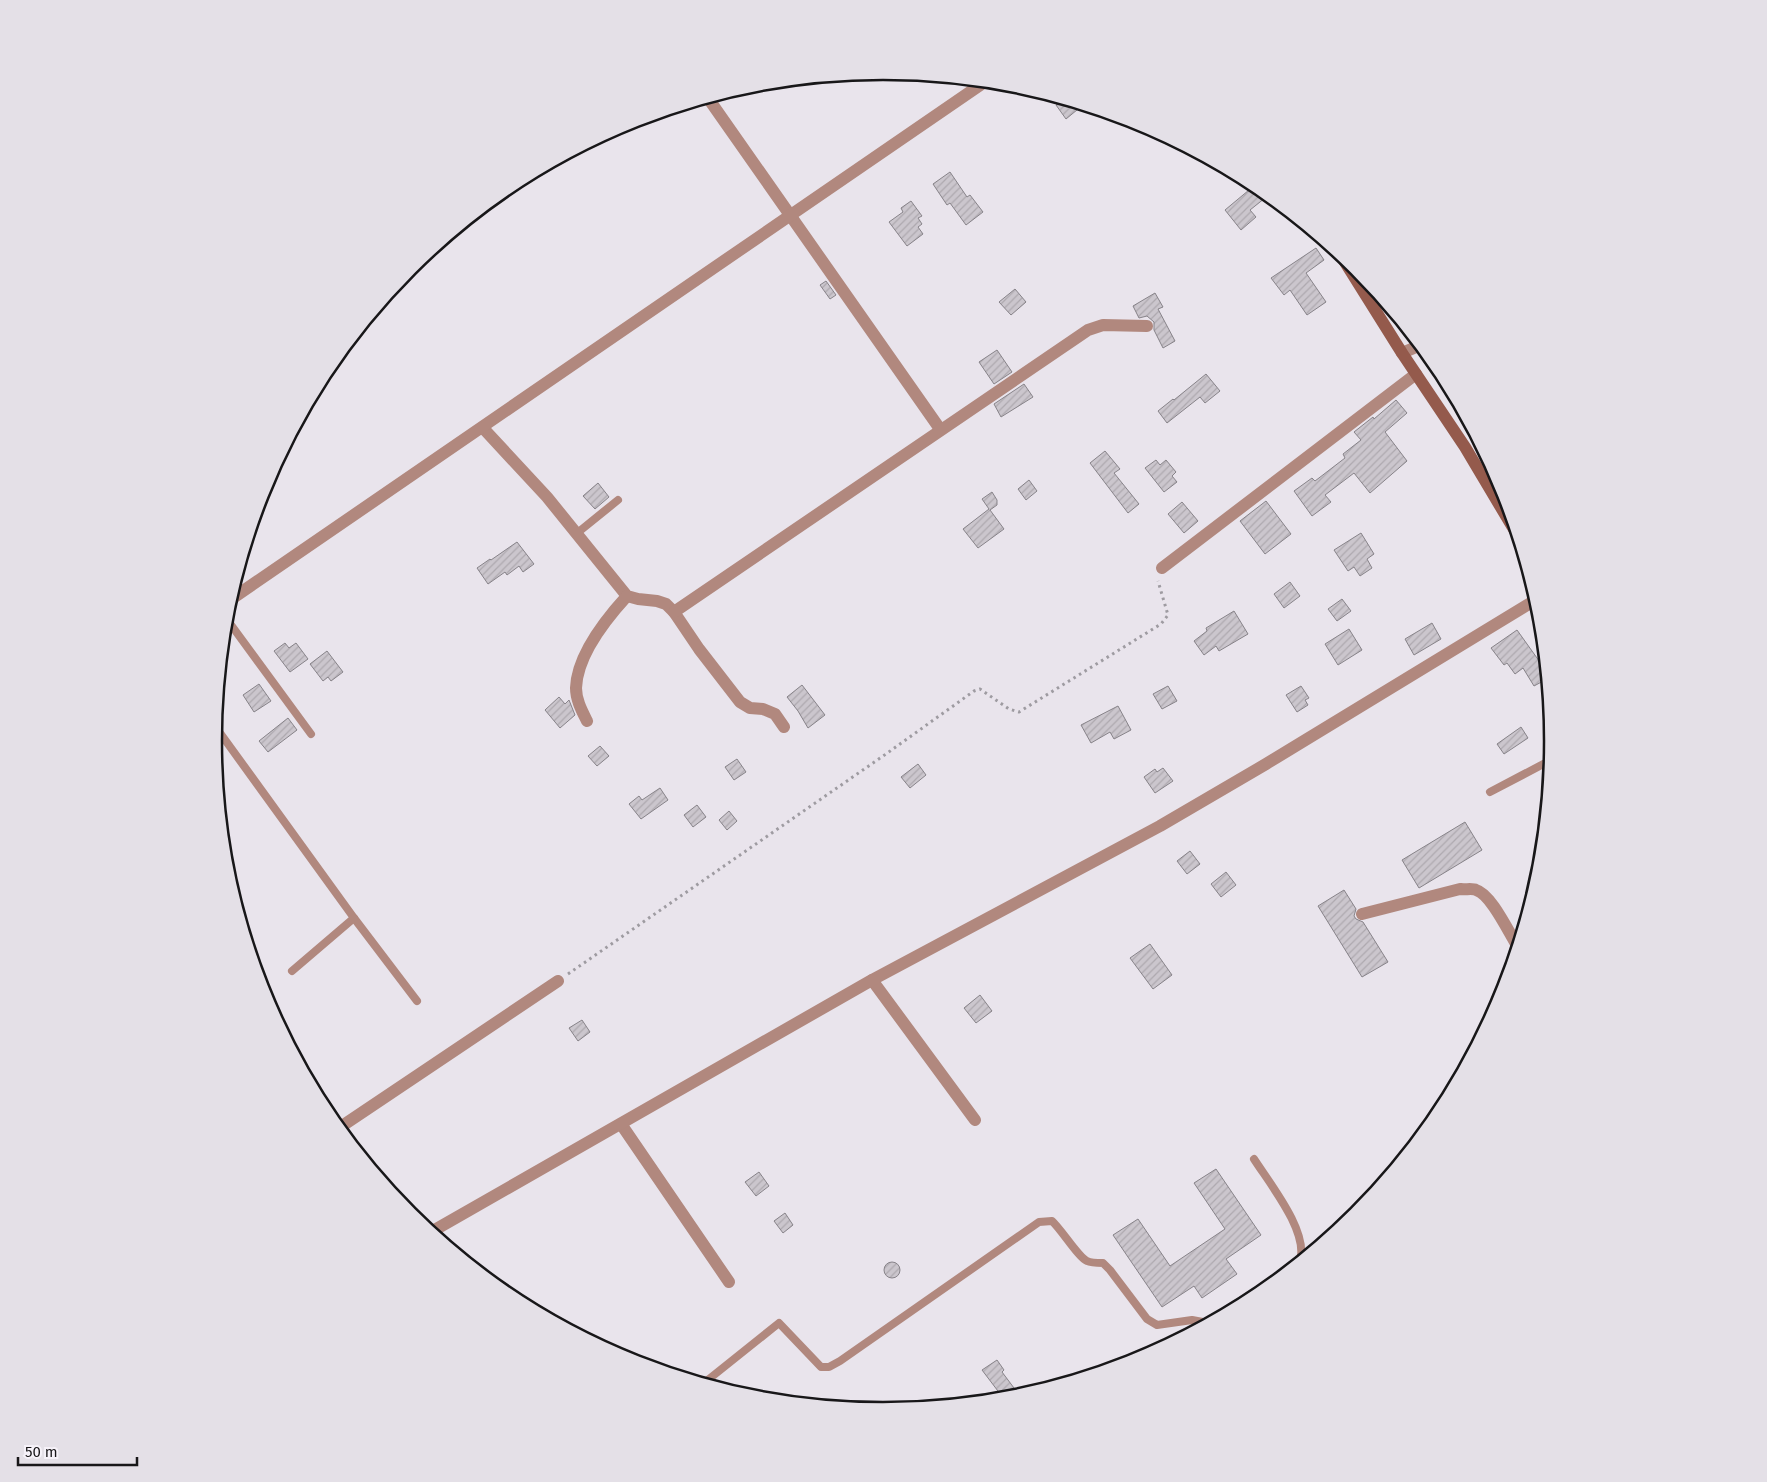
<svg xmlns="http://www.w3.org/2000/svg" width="1767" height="1482" font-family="'Fira Sans',sans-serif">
<defs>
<pattern id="building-hatch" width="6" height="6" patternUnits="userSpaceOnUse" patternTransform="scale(1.25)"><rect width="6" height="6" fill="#cbc6cd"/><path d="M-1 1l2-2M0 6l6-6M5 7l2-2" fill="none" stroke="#aea9af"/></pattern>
</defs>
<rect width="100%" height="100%" fill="#e9e4ec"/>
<!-- building -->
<g fill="url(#building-hatch)" stroke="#878389">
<polygon points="1064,99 1083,105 1066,119 1056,105"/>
<polygon points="950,172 967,197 970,195 983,212 966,225 950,203 947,205 933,184"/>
<polygon points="1255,185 1265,198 1250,210 1256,217 1241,230 1225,210"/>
<polygon points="911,201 922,216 918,218 922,224 918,227 923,234 907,246 889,222 903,212 901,208"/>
<polygon points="1316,248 1324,260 1306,273 1326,302 1307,315 1290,290 1284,295 1271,278"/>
<polygon points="826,281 836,295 830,299 820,285"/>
<polygon points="1015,289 1026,302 1011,315 999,302"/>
<polygon points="1155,293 1163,307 1158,309 1175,341 1163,348 1154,330 1154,322 1147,316 1139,318 1133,306"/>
<polygon points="997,350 1012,372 994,384 979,362"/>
<polygon points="1206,374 1220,391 1205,403 1200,397 1167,423 1158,411 1173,399 1174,400"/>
<polygon points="1024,384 1033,397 1001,417 994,404"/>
<polygon points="1396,400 1407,413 1385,432 1407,461 1370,493 1354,473 1325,495 1331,502 1312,516 1294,491 1312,478 1315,481 1345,458 1343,454 1361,440 1354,432 1373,417 1374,419"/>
<polygon points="1105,451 1120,469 1114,473 1139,504 1128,513 1090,463"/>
<polygon points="1156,460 1160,465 1166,460 1176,472 1172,476 1177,482 1164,492 1145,468"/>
<polygon points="1029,480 1037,491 1026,500 1018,489"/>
<polygon points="598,483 609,497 595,509 583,496"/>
<polygon points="992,492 997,500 997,505 990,510 1004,529 978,548 963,529 989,509 982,499"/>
<polygon points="1266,501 1291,534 1265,554 1240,521"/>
<polygon points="1182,502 1198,521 1184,533 1168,514"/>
<polygon points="1361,533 1374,554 1367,559 1372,568 1360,576 1354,567 1348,571 1334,550"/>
<polygon points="517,542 534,564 523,572 519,566 507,575 505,572 488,584 477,568 490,559 491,560"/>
<polygon points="1290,582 1300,596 1284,608 1274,594"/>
<polygon points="1342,599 1351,611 1337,621 1328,609"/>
<polygon points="1234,611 1248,634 1219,651 1216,646 1204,655 1194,641 1207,631 1206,628"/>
<polygon points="1432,623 1441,639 1414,655 1405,639"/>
<polygon points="1349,629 1362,650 1338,665 1325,644"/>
<polygon points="1517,630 1542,665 1546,663 1547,679 1534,686 1523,668 1515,674 1507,663 1504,665 1491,648"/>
<polygon points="285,643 289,648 296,643 308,659 290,672 274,651"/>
<polygon points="327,651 343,672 331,681 328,677 323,681 310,664"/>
<polygon points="259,684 271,701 254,712 243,695"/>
<polygon points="802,685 825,715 808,728 798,711 787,697"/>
<polygon points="1168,686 1177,701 1162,709 1153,694"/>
<polygon points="1301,686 1309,698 1305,700 1308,705 1297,712 1286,695"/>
<polygon points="559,697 565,704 569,700 575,715 560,728 545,710"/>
<polygon points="1118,706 1131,730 1114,739 1110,732 1091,743 1081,725"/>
<polygon points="288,718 297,730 268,752 259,741"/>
<polygon points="1521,727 1528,738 1504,754 1497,744"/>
<polygon points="600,746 609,756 597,766 588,756"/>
<polygon points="737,759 746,772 734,780 725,767"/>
<polygon points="918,764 926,775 910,788 901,777"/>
<polygon points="1163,768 1173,781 1155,793 1144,777 1155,769 1157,772"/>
<polygon points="660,788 668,800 641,819 629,804 639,796 642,800"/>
<polygon points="697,805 706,817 693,827 684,815"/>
<polygon points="729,811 737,821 727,830 719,820"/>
<polygon points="1465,822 1482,850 1419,888 1402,860"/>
<polygon points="1190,851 1200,864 1187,874 1177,861"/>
<polygon points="1226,872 1236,885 1221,897 1211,884"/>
<polygon points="1344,890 1356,909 1354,916 1356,919 1363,922 1388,962 1362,977 1318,906"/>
<polygon points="1150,944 1172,975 1153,989 1130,958"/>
<polygon points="980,995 992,1011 976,1023 964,1008"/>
<polygon points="582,1020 590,1032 578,1041 569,1028"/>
<polygon points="1216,1169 1261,1235 1226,1259 1237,1274 1202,1298 1194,1286 1162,1307 1113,1235 1138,1219 1170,1266 1225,1229 1194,1183"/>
<polygon points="759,1172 769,1186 756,1196 745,1182"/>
<polygon points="785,1213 793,1225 783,1233 774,1221"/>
<circle cx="892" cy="1270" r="8"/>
<polygon points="997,1360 1004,1370 1002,1372 1020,1396 1004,1399 982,1370"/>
</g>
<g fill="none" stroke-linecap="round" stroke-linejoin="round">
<!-- path -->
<polyline stroke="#9e9ba1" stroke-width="3" stroke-dasharray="2.5 4" stroke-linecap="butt" points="568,974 886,754 974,691 980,689 1009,709 1019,712 1161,624 1168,615 1158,581"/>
<!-- lane -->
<g stroke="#b1887e" stroke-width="8">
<polyline points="576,534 618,500"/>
<polyline points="226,618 311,734"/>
<polyline points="215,726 354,918 417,1001"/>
<polyline points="1490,792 1551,760"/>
<polyline points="292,971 354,918"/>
<path d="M1254 1159C1270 1184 1309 1232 1300 1261"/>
<path d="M704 1383 779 1323 821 1367H829L840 1361 1039 1222 1052 1221C1061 1229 1079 1258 1087 1261 1091 1263 1098 1263 1103 1263L1110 1270 1147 1319 1157 1325 1192 1320 1208 1323"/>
</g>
<!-- street -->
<g stroke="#b1887e" stroke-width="12">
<polyline points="708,98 940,429"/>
<polyline points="1402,353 1421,345"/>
<polyline points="483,428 547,497 627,596 638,599 657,601 666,604 674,612 699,649 740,702 750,708 763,709 775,714 784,727"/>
<polyline points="1162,568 1416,374"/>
<polyline points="230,600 986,81"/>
<polyline points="674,612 1088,330 1103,325 1147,326"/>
<path d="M587 721C582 711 576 700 576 688 577 656 606 619 627 596"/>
<path d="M1362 914 1460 889C1465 890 1472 888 1476 890 1491 894 1509 933 1518 947"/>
<polyline points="872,980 975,1120"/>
<polyline points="621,1124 729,1282"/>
<polyline points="339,1128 558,981"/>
<polyline points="431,1232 872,980 1160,826 1266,764 1537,599"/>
</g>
<!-- secondary -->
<polyline stroke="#945a4c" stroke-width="12" points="1340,254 1402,353 1465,447 1518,536"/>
</g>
<!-- crop -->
<path d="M0 0H1767V1482H0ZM222 741a661 661 0 1 1 1322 0a661 661 0 1 1-1322 0Z" fill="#e4e0e7" fill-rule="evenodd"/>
<path fill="none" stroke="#181719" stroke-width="2.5" d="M222 741a661 661 0 1 1 1322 0a661 661 0 1 1-1322 0Z"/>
<!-- scale -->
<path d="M18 1457v8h119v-8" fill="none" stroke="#181719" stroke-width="2.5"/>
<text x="25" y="1457" font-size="15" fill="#181719" stroke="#f6f2f9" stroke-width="4" paint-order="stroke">50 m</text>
</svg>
